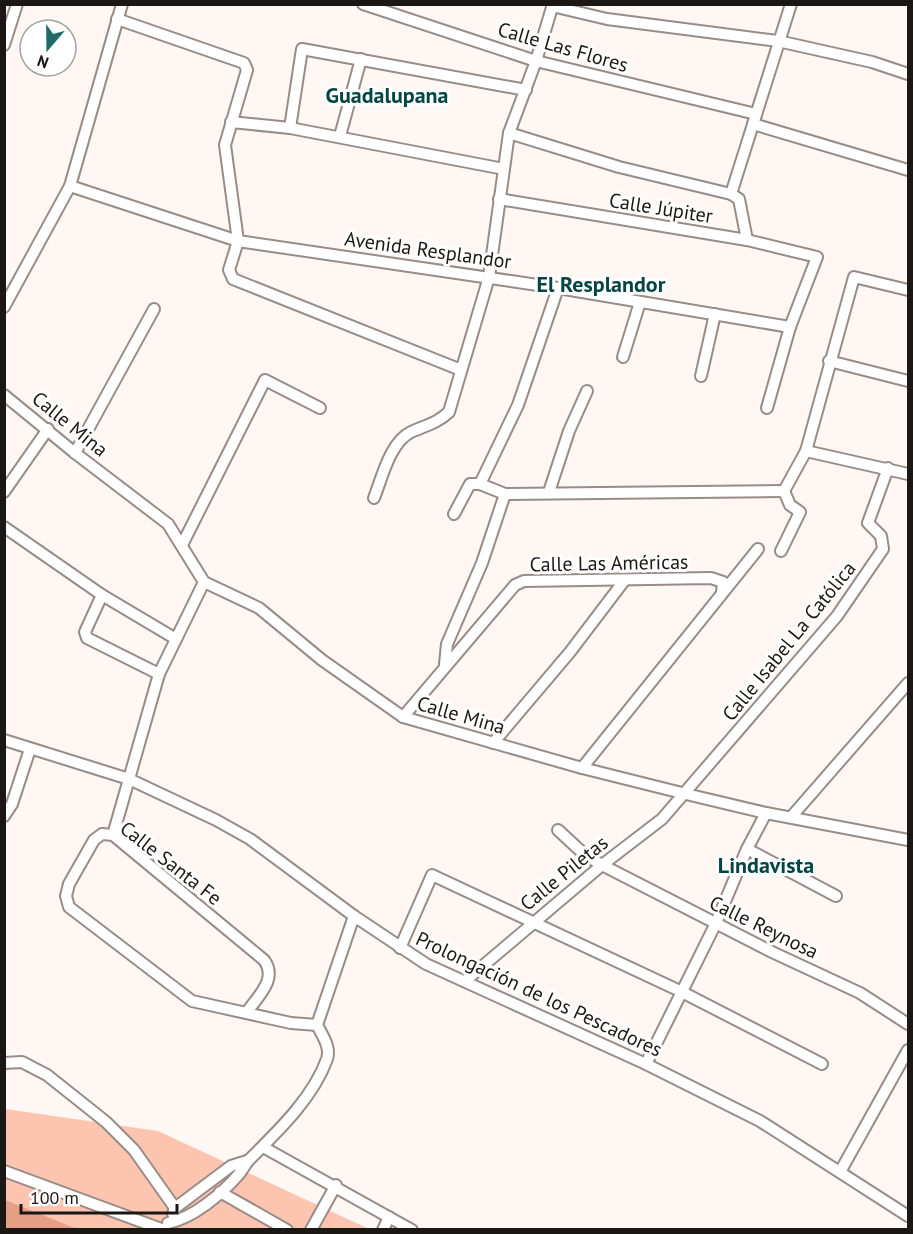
<svg xmlns="http://www.w3.org/2000/svg" width="913" height="1234" font-family="'PT Sans',sans-serif">
<rect width="100%" height="100%" fill="#fef7f4"/>
<!-- green -->
<polygon fill="#fdc4b0" points="5,1109 158,1131 369,1229 5,1230"/>
<!-- water -->
<polygon fill="#e69e84" points="5,1200 77,1229 5,1229"/>
<g fill="none" stroke-linecap="round" stroke-linejoin="round">
<!-- street casing -->
<g stroke="#978c88" stroke-width="14">
<g id="street">
<polyline points="363,4 536,61 756,114"/>
<polyline points="552,6 607,19 778,41 872,62 908,74"/>
<polyline points="117,19 244,63 247,70 225,145 238,241 229,270 233,279 461,370"/>
<polyline points="4,45 17,4"/>
<polyline points="231,122 290,128 504,169"/>
<polyline points="753,124 908,170"/>
<polyline points="290,128 302,49 526,90"/>
<polyline points="509,133 619,167 731,194 739,199 747,240"/>
<polyline points="340,136 361,59"/>
<polyline points="70,186 238,241 558,288 790,327"/>
<polyline points="731,194 791,4"/>
<polyline points="499,199 747,240 817,257 790,327 767,408"/>
<polyline points="558,288 518,405 480,484 505,494 784,491"/>
<polyline points="4,307 70,186 122,4"/>
<polyline points="623,357 640,302"/>
<polyline points="829,361 908,381"/>
<polyline points="701,376 715,314"/>
<polyline points="4,395 75,453 168,524 204,582 259,608 322,660 403,717 582,768 686,794 766,813 908,840"/>
<polyline points="806,451 908,474"/>
<polyline points="75,453 154,309"/>
<polyline points="784,491 806,451 854,277 908,290"/>
<polyline points="4,492 48,429"/>
<polyline points="549,492 569,431 587,391"/>
<path d="M374 498C382 478 390 442 411 432 426 425 436 424 449 412L489 277 509 133 536 61 553 4"/>
<polyline points="454,514 470,484 480,484"/>
<polyline points="4,527 102,595 176,639"/>
<polyline points="183,543 265,380 320,408"/>
<polyline points="781,551 800,512 790,505 784,491"/>
<polyline points="102,595 85,632 87,638 159,674"/>
<polyline points="445,664 447,644 482,563 505,494"/>
<polyline points="403,717 515,585 524,581 711,578 723,582 722,592"/>
<polyline points="4,740 129,779 216,820 250,839 354,916 426,964 646,1064 760,1121 908,1216"/>
<polyline points="493,743 570,652 624,581"/>
<polyline points="582,768 758,549"/>
<polyline points="4,816 12,804 30,749"/>
<polyline points="792,816 908,683"/>
<polyline points="558,830 585,855 602,865 772,952 860,993 908,1024"/>
<polyline points="113,835 159,674 204,582"/>
<polyline points="747,849 836,896"/>
<polyline points="400,948 432,875 680,991 822,1064"/>
<polyline points="465,981 602,865 662,819 837,616 883,549 881,536 868,523 888,468"/>
<path d="M247 1012C258 996 278 979 264 960L113 835 102 834 94 840 69 884 66 896 69 907 192 1001 291 1023 317 1025"/>
<polyline points="4,1063 22,1062 47,1075 106,1122 134,1150 175,1208"/>
<polyline points="646,1064 716,923 747,849 766,813"/>
<polyline points="263,1147 412,1230"/>
<polyline points="4,1171 164,1230"/>
<polyline points="840,1172 908,1050"/>
<polyline points="220,1192 287,1230"/>
<polyline points="173,1214 175,1208 231,1166 247,1161"/>
<path d="M168 1223C193 1218 222 1194 239 1174 243 1170 245 1164 249 1160 278 1131 313 1098 327 1059 331 1047 322 1035 317 1025L354 916"/>
<polyline points="311,1230 336,1185"/>
<polyline points="383,1230 389,1217"/>
</g>
</g>
<!-- street -->
<use href="#street" stroke="#fff" stroke-width="10"/>
</g>
<g text-anchor="middle" stroke-width="6" stroke-linejoin="round" paint-order="stroke">
<!-- street labels -->
<g font-size="20" fill="#1b1715" stroke="#fff">
<text transform="translate(563 47) rotate(16)" y="7">Calle Las Flores</text>
<text transform="translate(661 208) rotate(9)" y="7">Calle Júpiter</text>
<text transform="translate(428 250) rotate(8)" y="7">Avenida Resplandor</text>
<text transform="translate(70 424) rotate(39)" y="7">Calle Mina</text>
<text transform="translate(609 563) rotate(-1)" y="7">Calle Las Américas</text>
<text transform="translate(789 641) rotate(-51)" y="7">Calle Isabel La Católica</text>
<text transform="translate(461 715) rotate(16)" y="7">Calle Mina</text>
<text transform="translate(171 863) rotate(38)" y="7">Calle Santa Fe</text>
<text transform="translate(564 873) rotate(-39)" y="7">Calle Piletas</text>
<text transform="translate(764 927) rotate(26)" y="7">Calle Reynosa</text>
<text transform="translate(539 994) rotate(25)" y="7">Prolongación de los Pescadores</text>
</g>
<!-- quarter labels -->
<g font-size="22" font-weight="bold" fill="#024543" stroke="#fff">
<text x="387" y="103">Guadalupana</text>
<text x="601" y="292">El Resplandor</text>
<text x="766" y="873">Lindavista</text>
</g>
</g>
<!-- border -->
<rect width="913" height="1234" fill="none" stroke="#1b1715" stroke-width="12"/>
<!-- north arrow -->
<g transform="translate(48 48) rotate(200)"><circle r="28" fill="#ffffff" stroke="#a4a2a1" stroke-width="1.5"/>
<path d="M0-4.5L10 22L0 15L-10 22Z" fill="#206b68"/>
<text y="-9" font-size="16" font-weight="bold" text-anchor="middle" fill="#1b1715">N</text>
</g>
<!-- scale -->
<path d="M21 1204v9h156v-9" fill="none" stroke="#1b1715" stroke-width="3"/>
<text x="30" y="1204" font-size="18" fill="#1b1715" stroke="#ffffff" stroke-width="4.5" paint-order="stroke">100 m</text>
</svg>
